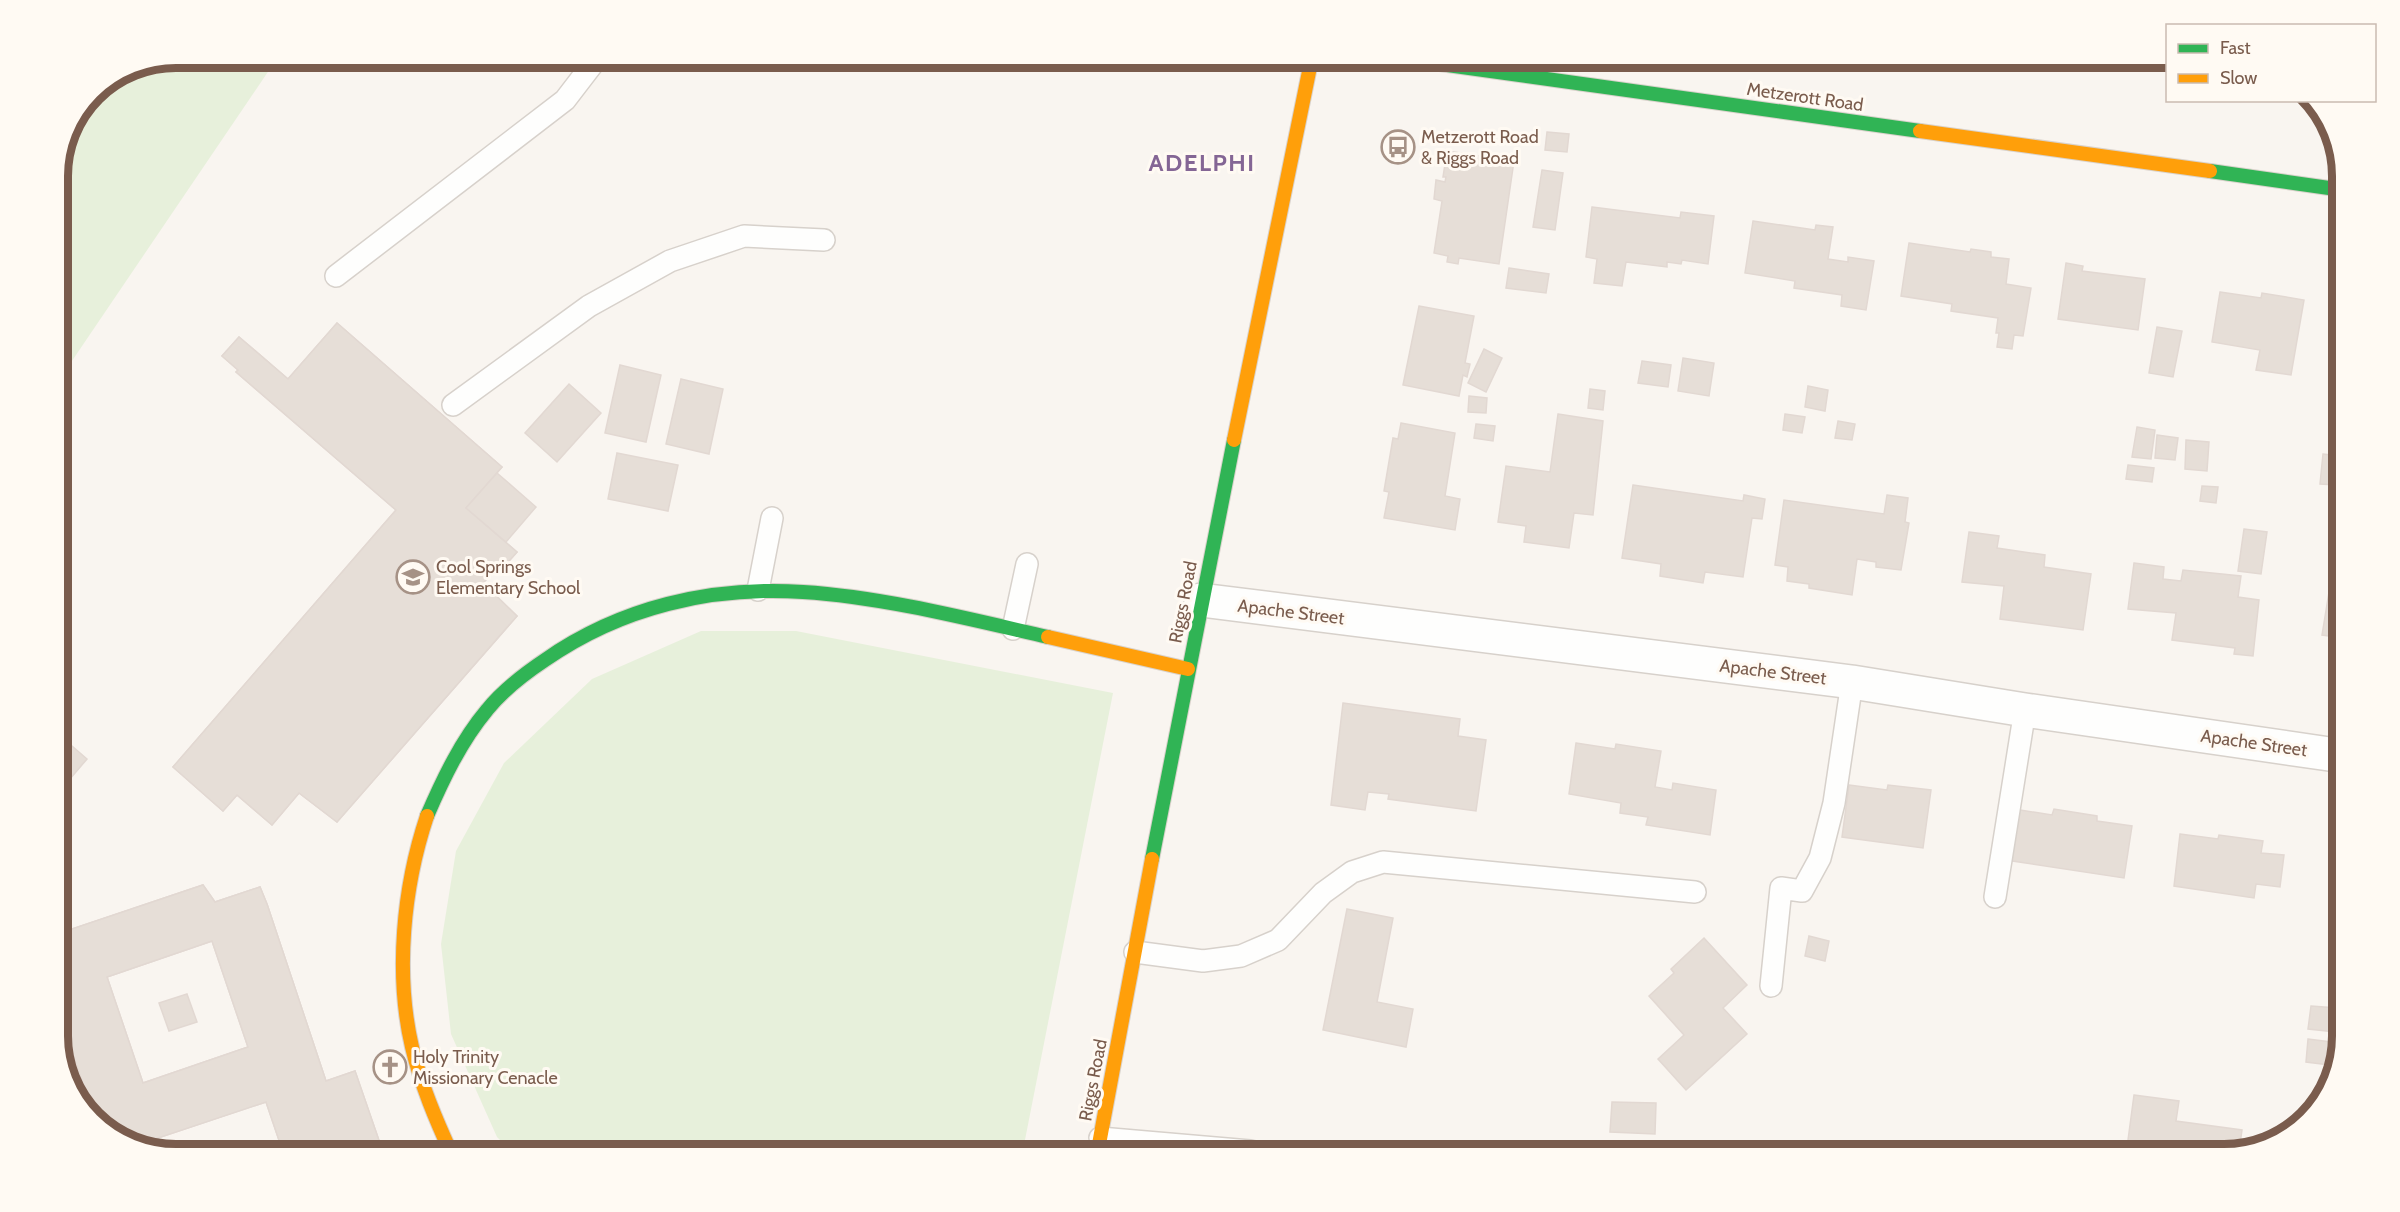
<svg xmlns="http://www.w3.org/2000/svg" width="2400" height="1212" font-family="Cabin,sans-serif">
<rect width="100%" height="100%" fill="#f9f5f0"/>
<!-- green -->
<g fill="#e7f0db">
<polygon points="175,57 278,57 57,383 57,168 69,123 92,91 130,66"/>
<polygon points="701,631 796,631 1113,693 1022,1155 515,1155 497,1137 451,1034 441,944 456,851 504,763 592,679"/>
</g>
<!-- building -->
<g fill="#e6ded7" stroke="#e2d8d2" stroke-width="1.5" fill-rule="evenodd">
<polygon points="1547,132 1569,134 1567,152 1545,150"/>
<polygon points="1447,151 1514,161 1499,264 1459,258 1458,264 1447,262 1448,256 1434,253 1442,201 1434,199 1436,180 1445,182 1446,177 1443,177"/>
<polygon points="1542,170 1563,173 1555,230 1533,227"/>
<polygon points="1592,207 1680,218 1681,212 1714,216 1708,264 1682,260 1681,264 1667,262 1667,267 1626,262 1622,286 1594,283 1597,259 1586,257"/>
<polygon points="1753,221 1815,230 1816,225 1833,227 1828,259 1848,262 1848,257 1874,261 1866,310 1841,306 1842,295 1794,288 1795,281 1745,273"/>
<polygon points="1909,243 1970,252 1971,249 1991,252 1991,257 2009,259 2006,284 2031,288 2023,336 2014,335 2012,349 1997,347 1999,333 1996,333 1998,318 1951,311 1952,304 1901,296"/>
<polygon points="2066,263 2083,266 2082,271 2145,279 2138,330 2058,319"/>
<polygon points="1509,268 1549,274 1546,293 1506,288"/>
<polygon points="2220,292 2261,298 2262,293 2304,300 2291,375 2256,370 2260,350 2212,342"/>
<polygon points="1419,306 1474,316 1465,363 1470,364 1467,377 1463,375 1459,396 1403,385"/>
<polygon points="337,323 502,467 466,508 517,552 501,570 498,567 483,583 517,616 337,822 299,793 272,825 237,795 223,811 173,767 396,510 236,372 238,370 222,356 239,337 288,379"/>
<polygon points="337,323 502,467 466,508 517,552 501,570 498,567 483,583 517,616 337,822 299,793 272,825 237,795 223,811 173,767 396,510 236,372 238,370 222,356 239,337 288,379"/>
<polygon points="2157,327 2182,331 2173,377 2149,373"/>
<polygon points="1484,349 1502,358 1486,392 1468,383"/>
<polygon points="1683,358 1714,363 1709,396 1678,391"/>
<polygon points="1642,361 1671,365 1668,387 1638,383"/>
<polygon points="620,365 661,375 646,442 605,433"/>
<polygon points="681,379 723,389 709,454 666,444"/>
<polygon points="569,384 601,413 557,462 525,433"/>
<polygon points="1808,386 1828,390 1825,411 1805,407"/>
<polygon points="1590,389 1605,391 1603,410 1588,408"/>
<polygon points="1469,396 1487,398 1486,413 1468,412"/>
<polygon points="1558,414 1603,421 1593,515 1574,513 1569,548 1524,542 1526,526 1498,522 1506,466 1550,472"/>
<polygon points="1785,414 1805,417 1802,433 1783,430"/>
<polygon points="1838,421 1855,424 1852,440 1835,438"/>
<polygon points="1401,423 1455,433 1445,496 1460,499 1455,530 1384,518 1389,492 1384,491 1393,438 1398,439"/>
<polygon points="1476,424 1495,426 1493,441 1474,438"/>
<polygon points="2137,427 2155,430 2151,459 2132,457"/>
<polygon points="2157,435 2178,438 2175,460 2155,458"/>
<polygon points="2186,440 2209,442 2207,471 2185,469"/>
<polygon points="617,453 678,465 668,511 608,499"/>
<polygon points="2323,454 2339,456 2336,485 2320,484"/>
<polygon points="2128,465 2154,468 2152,482 2126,479"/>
<polygon points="497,473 536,507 506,542 466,508"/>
<polygon points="1633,485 1743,501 1744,495 1765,499 1762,519 1752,518 1743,577 1705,572 1703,583 1660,576 1661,564 1622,558"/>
<polygon points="2202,486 2218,487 2216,503 2200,501"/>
<polygon points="1887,495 1908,498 1905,522 1909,523 1901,570 1876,567 1876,562 1857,559 1852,595 1809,588 1809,584 1787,581 1788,567 1775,565 1784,500 1884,514"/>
<polygon points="2244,529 2267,532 2261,574 2238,571"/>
<polygon points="1969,532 1999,536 1997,548 2045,555 2044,567 2091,574 2083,630 2000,619 2004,586 1962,582"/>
<polygon points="2134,563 2164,567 2163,579 2181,581 2183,570 2241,576 2238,597 2259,600 2253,656 2234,654 2235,648 2172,640 2176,613 2128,609"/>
<polygon points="2330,586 2343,588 2343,638 2322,635"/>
<polygon points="1343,703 1460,719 1458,736 1486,740 1476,811 1388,799 1389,794 1368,792 1365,810 1331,805"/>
<polygon points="57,733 87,759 58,793 57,792"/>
<polygon points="1576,743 1615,749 1616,744 1661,751 1655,787 1672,790 1673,783 1716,790 1710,835 1646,825 1648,817 1620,813 1621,803 1569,794"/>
<polygon points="1849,785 1887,790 1888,785 1931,790 1923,848 1842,837"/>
<polygon points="2014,809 2052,815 2054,809 2097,816 2097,821 2132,826 2124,878 2006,860"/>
<polygon points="2180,834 2218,839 2219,835 2263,841 2261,853 2284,855 2280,887 2256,884 2254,898 2174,886"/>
<polygon points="2343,867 2343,929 2340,929 2343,910 2337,909"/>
<path d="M203 885 215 902 260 887 267 904 326 1081 355 1071 384 1155 425 1141 430 1155H284L266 1102 134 1146 123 1143 94 1117 57 1007V934ZM212 941 248 1047 143 1083 107 977Z"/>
<path d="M203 885 215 902 260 887 267 904 326 1081 355 1071 384 1155 425 1141 430 1155H284L266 1102 134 1146 123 1143 94 1117 57 1007V934ZM212 941 248 1047 143 1083 107 977Z"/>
<polygon points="1347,909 1393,918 1377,1002 1413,1009 1406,1047 1323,1030"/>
<polygon points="1809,936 1829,941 1825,961 1805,956"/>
<polygon points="1704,938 1747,985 1723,1008 1747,1034 1686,1090 1658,1059 1684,1035 1649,996 1674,973 1671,969"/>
<polygon points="187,994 197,1022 169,1031 159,1003"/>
<polygon points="2311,1006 2337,1008 2335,1032 2308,1029"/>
<polygon points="2308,1039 2331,1042 2329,1065 2306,1062"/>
<polygon points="2134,1095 2179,1101 2176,1121 2242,1130 2239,1151 2225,1155 2126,1155"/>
<polygon points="1612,1102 1656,1103 1655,1134 1610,1132"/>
</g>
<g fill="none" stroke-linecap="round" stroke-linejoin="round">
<!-- lane casing -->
<g stroke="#d7d1cb" stroke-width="24">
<g id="lane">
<polyline points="336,276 565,100 598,57"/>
<polyline points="453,405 589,306 670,261 744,236 824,240"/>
<polyline points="758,590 772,518"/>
<polyline points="1013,629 1027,564"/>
<polyline points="1995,897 2025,710"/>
<polyline points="1135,952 1203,961 1241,956 1278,940 1323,893 1352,872 1383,862 1695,892"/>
<polyline points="1771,986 1781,888 1802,891 1820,858 1834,803 1852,682"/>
<polyline points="1100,1138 1250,1151 1270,1155"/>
</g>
</g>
<!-- street casing -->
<g stroke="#d7d1cb" stroke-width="36">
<polyline id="street" points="1201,600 1852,682 2025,710 2343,756"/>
</g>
<!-- fast casing -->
<g stroke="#d9d2cb" stroke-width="16">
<g id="fast">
<polyline points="1261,57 1411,60 1920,131"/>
<polyline points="2210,171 2343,190"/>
<path d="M427 816C443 779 461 741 487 710 503 690 524 674 545 660 621 607 711 586 803 592 883 597 969 619 1048 637"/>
<polyline points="1152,859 1234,440"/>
</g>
</g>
<!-- slow casing -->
<g stroke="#d9d2cb" stroke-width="16">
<g id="slow">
<polyline points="1920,131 2210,171"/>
<polyline points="1234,440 1312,57"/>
<polyline points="1048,637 1188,669"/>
<path d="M427 816C403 888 395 974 412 1047 421 1085 436 1120 452 1155"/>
<polyline points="1097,1155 1152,859"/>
</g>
</g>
<!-- lane -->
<use href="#lane" stroke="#fefefd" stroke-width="21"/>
<!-- street -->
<use href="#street" stroke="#fefefd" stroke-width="33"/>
<!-- fast -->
<use href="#fast" stroke="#30b455" stroke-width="14"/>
<!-- slow -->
<use href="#slow" stroke="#ff9f0a" stroke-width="14"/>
</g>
<!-- icons -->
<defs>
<g id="bus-ring" transform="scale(1.725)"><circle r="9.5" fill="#fffaf3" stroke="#a69286" stroke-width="1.5"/><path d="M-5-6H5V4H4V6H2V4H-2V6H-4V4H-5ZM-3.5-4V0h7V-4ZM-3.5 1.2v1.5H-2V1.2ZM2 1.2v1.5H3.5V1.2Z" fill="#a69286"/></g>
<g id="school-ring" transform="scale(1.725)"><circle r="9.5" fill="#fffaf3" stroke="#a69286" stroke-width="1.5"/><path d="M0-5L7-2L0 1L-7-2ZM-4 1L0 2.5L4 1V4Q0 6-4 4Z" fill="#a69286"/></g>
<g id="church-ring" transform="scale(1.725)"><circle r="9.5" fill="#fffaf3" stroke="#a69286" stroke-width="1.5"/><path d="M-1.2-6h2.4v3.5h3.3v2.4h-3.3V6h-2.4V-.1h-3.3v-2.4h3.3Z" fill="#a69286"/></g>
</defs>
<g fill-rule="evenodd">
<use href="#bus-ring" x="1398" y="147"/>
<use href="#school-ring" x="413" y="577"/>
<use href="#church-ring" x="390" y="1067"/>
</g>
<g text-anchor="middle" stroke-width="6" stroke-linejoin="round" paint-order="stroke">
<!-- street labels -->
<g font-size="18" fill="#7a5c4d" stroke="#fffaf3">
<text transform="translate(1805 97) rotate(8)" y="6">Metzerott Road</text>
<text transform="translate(1183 602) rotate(-79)" y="6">Riggs Road</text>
<text transform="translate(1291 612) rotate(7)" y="6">Apache Street</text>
<text transform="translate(1773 672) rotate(7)" y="6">Apache Street</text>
<text transform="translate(2254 743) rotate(8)" y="6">Apache Street</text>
<text transform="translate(1093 1080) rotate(-79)" y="6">Riggs Road</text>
</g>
<!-- poi labels -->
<g font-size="18" fill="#7a5c4d" stroke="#fffaf3" text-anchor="start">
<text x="1421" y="143">Metzerott Road<tspan x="1421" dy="21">&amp; Riggs Road</tspan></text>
<text x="436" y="573">Cool Springs<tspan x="436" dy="21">Elementary School</tspan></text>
<text x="413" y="1063">Holy Trinity<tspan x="413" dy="21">Missionary Cenacle</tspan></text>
</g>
<!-- district labels -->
<g font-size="24" font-weight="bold" letter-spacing="1.5" fill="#846695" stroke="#fffaf3">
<text x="1202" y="171">ADELPHI</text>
</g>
</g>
<!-- crop -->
<path d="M0 0H2400V1212H0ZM176 68H2224A108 108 0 0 1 2332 176V1036A108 108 0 0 1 2224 1144H176A108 108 0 0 1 68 1036V176A108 108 0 0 1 176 68Z" fill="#fffaf3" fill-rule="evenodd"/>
<path fill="none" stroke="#7a5c4d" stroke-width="8" d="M176 68H2224A108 108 0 0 1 2332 176V1036A108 108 0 0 1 2224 1144H176A108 108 0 0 1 68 1036V176A108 108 0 0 1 176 68Z"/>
<!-- legend -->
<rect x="2166" y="24" width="210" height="78" fill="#fffaf3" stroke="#cabbb1" stroke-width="1.5"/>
<rect x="2178" y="44" width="30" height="9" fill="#30b455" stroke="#cabbb1" stroke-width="1.5"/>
<text x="2220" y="54" font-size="18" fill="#7a5c4d">Fast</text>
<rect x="2178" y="74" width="30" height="9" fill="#ff9f0a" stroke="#cabbb1" stroke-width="1.5"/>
<text x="2220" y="84" font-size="18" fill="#7a5c4d">Slow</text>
</svg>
